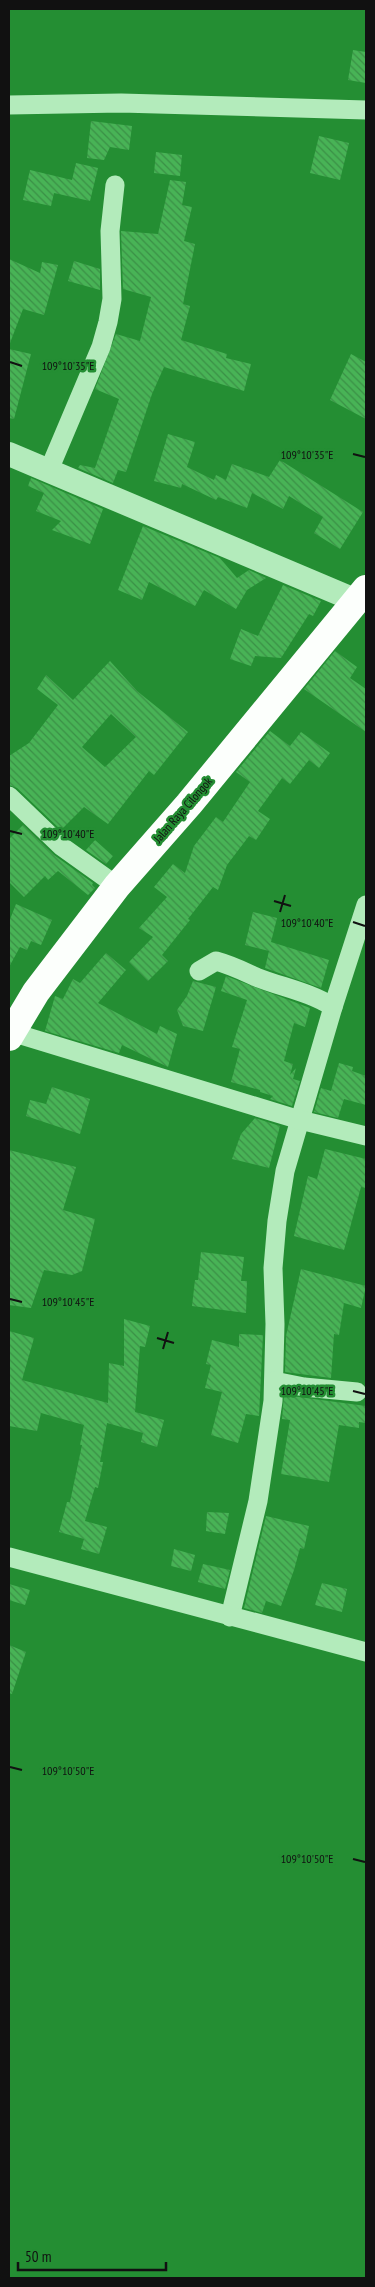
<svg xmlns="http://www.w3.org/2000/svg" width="375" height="2287" font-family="'PT Sans Narrow',sans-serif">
<defs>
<pattern id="building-back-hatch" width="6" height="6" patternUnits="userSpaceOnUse" patternTransform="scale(1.25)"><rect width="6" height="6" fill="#48b356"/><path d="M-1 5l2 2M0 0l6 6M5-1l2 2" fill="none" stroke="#3b9046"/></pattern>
</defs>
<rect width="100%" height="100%" fill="#248e33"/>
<!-- building -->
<g fill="url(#building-back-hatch)" fill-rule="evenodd">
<polygon points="353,50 366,52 366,83 348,80"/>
<polygon points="91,121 132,126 129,150 110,147 104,160 87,158"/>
<polygon points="319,136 349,143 340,180 310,173"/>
<polygon points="156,152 182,155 180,176 154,173"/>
<polygon points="76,163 98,168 90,201 54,193 51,206 23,200 30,170 72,180"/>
<polygon points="170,180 186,182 182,205 192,207 184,241 195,244 183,304 190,306 181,340 227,354 226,358 251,364 244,391 164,367 152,394 126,472 118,470 113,483 78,468 80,465 95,468 119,399 95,389 116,334 140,341 151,297 123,289 121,231 158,234"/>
<polygon points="9,259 40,273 42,262 58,265 44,315 23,309 10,343"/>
<polygon points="74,261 100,269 100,290 68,281"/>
<polygon points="9,349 31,354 14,419 9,418"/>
<polygon points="351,354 366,362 366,419 330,400"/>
<polygon points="168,434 195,442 187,467 214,480 216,475 226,480 232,464 269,477 280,460 363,512 340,549 314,533 323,517 289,496 283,509 252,493 247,508 218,497 216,500 182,484 181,488 154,481"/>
<polygon points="31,478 103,509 90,544 52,530 61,521 36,511 44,493 28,486"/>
<polygon points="143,526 220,558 237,578 249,570 266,578 247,590 236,609 204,590 195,606 149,582 142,600 118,590"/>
<polygon points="283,585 321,601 313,616 309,614 281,658 255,656 251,666 230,659 241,629 258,636"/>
<polygon points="335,651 357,667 350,678 366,689 366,732 304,689"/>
<path d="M110 661 137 691 188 732 154 775 149 771 108 824 84 807 61 830 17 788 9 785V756L29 743 58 705 37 689 46 675 73 700ZM111 714 136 737 105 767 82 747Z"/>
<polygon points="270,731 290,746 301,732 330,753 319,768 309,760 290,784 282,778 258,811 270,819 256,840 249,836 227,865 218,890 213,887 188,919 190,920 162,955 168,961 148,981 129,962 153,937 139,928 167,897 154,887 173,864 185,873 194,846 216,817 223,822 250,782 236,772"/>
<polygon points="23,825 54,855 93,883 92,885 95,888 88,895 58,871 48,880 45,876 24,897 9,882 9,839"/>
<polygon points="95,840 113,856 106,864 86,850"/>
<polygon points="16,904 52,920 41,945 31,941 27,950 20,947 9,967 9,922"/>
<polygon points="253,912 277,918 271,942 329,960 321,988 265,968 269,951 245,945"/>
<polygon points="106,953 126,970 98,1003 157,1034 160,1026 177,1034 168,1067 122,1045 119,1053 45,1031 55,996 63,999 73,979 80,983"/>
<polygon points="226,976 310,1008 305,1027 294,1023 284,1061 293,1064 290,1075 296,1068 293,1079 300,1081 292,1106 270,1099 273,1096 260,1092 260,1090 231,1082 240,1049 232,1047 247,1000 221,991"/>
<polygon points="193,981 216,987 203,1031 183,1026 177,1010 187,996"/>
<polygon points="339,1063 353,1067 352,1071 366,1076 366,1105 344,1099 338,1118 314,1112 321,1088 331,1091"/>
<polygon points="52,1087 90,1099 80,1134 26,1116 30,1100 46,1104"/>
<polygon points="255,1118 280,1126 269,1168 232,1159 241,1134"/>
<polygon points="325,1149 366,1159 366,1188 361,1187 344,1250 294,1236 308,1176 317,1179"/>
<polygon points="9,1150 76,1167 63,1210 95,1219 82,1271 72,1275 44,1270 31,1308 9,1305"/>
<polygon points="201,1252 244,1257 241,1281 247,1281 246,1313 192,1306 195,1280 198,1280"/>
<polygon points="301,1269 366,1286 361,1308 344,1303 339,1335 334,1334 331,1378 285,1372 286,1336"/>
<polygon points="124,1319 150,1326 145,1347 140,1346 135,1412 164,1420 157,1447 141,1442 143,1433 107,1423 100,1462 103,1462 98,1488 95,1487 85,1521 107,1527 99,1554 81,1549 84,1539 59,1532 67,1502 70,1502 82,1445 80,1445 84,1425 41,1413 37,1431 9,1426 9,1331 34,1338 22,1380 108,1403 109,1363 124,1366"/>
<polygon points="239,1334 263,1335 259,1416 246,1414 238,1443 211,1435 222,1392 205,1388 211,1365 206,1364 212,1340 239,1347"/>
<polygon points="284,1395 366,1406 366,1423 359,1422 359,1428 339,1425 329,1482 281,1474 290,1420 282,1419"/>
<polygon points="207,1512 229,1513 225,1534 206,1531"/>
<polygon points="266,1516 309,1526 304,1549 300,1548 294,1570 281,1606 266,1601 262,1613 244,1608"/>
<polygon points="174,1549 195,1555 191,1571 171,1566"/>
<polygon points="203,1564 230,1570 225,1589 198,1582"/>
<polygon points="322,1583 347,1589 342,1612 315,1605"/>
<polygon points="9,1584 30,1590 25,1605 9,1600"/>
<polygon points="9,1645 26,1652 12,1694 9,1693"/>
</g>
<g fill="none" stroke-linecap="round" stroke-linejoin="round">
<!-- minor -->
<g stroke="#b3ebbb" stroke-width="19">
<polyline points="9,105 121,103 366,110"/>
<polyline points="49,470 101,347 108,322 112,299 110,231 115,185"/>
<polyline points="9,796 61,846 117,886"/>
<path d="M199 971 216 961C231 965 243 971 256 977 281 987 310 992 333 1007L285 1171 277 1221 273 1268 275 1324 273 1401 258 1501 230 1617"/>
<polyline points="333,1007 366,905"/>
<polyline points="11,1032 300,1120 366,1136"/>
<polyline points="274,1381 304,1387 357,1392"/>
<polyline points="9,1557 366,1652"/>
</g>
<!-- tertiary -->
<polyline stroke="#b3ebbb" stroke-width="24" points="9,454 357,601"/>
<!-- trunk -->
<polyline stroke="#fcfffc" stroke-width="28" points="9,1037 36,992 117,886 189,804 366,589"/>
</g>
<!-- ticks -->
<path fill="none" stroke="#111" stroke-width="2" d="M10 362 22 366M353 454 365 457M10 831 22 834M274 901 291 906M280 912 285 895M353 922 365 926M10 1299 22 1302M157 1338 174 1343M163 1349 168 1332M353 1391 365 1394M10 1767 22 1770M353 1859 365 1862"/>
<g text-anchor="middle" stroke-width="5" stroke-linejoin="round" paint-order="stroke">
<!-- street labels -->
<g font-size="12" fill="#111" stroke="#248e33">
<text transform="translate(183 810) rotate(-49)" y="4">Jalan Raya Cilongok</text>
</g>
</g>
<g font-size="12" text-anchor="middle" fill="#111" stroke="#248e33" stroke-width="5" stroke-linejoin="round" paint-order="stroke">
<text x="68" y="370">109°10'35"E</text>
<text x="307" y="459">109°10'35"E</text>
<text x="68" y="838">109°10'40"E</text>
<text x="307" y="927">109°10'40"E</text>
<text x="68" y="1306">109°10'45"E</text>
<text x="307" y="1395">109°10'45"E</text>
<text x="68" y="1775">109°10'50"E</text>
<text x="307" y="1863">109°10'50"E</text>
</g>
<!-- border -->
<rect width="375" height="2287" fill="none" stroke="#111111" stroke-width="20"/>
<!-- scale -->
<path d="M18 2262v8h148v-8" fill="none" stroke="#111111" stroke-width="2.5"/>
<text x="25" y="2262" font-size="15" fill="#111111" stroke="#248e33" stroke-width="4" paint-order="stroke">50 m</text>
</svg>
